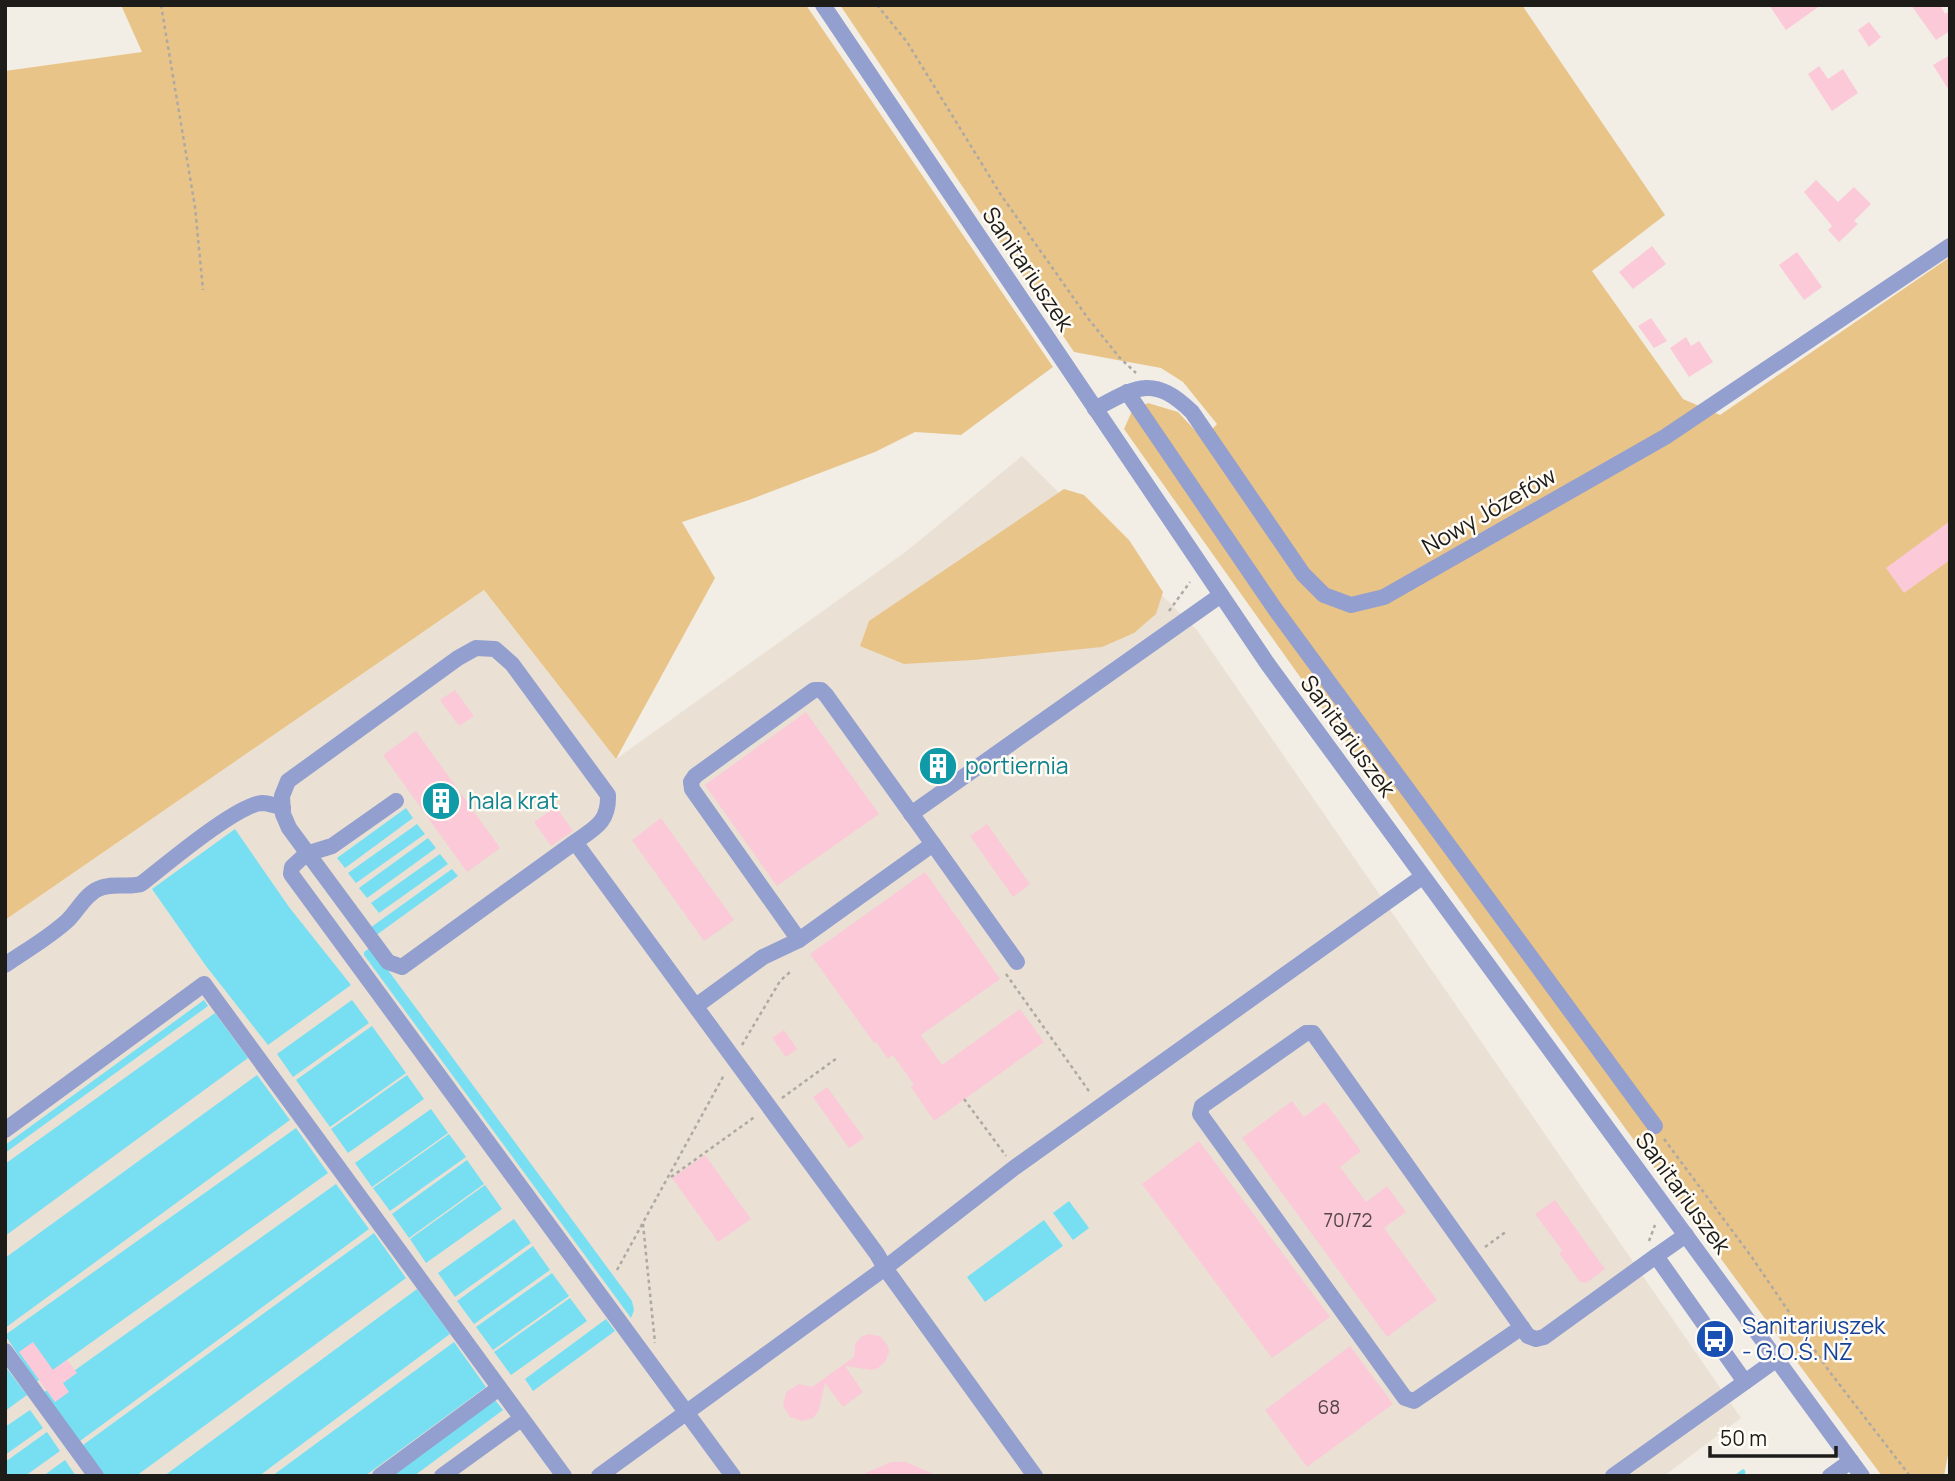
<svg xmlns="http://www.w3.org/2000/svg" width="1955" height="1481" font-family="Manrope,sans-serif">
<rect width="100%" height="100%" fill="#f2eee6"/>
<!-- built -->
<polygon fill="#eae1d4" points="1022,456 1197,630 1741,1418 1664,1476 5,1476 5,920 484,590 616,759 908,550"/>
<!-- green -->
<g fill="#e9c488">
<polygon points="121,5 806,5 1053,367 961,435 915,432 875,452 749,500 682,522 715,578 616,759 484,590 5,920 5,71 142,52"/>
<path d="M840 5H1522L1665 215 1592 271 1683 399 1720 415 1950 257V1444L1944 1476H1882C1624 1131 1373 781 1124 429L1132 411 1148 403 1178 412 1203 439 1217 424 1183 382 1161 368 1074 352Z"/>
<polygon points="1064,489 1084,495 1129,540 1163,592 1156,614 1134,633 1102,647 973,660 904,664 860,646 869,621"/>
</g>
<!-- water -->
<g fill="#78dff2">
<polygon points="406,808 413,818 345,868 337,858"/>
<polygon points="417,824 425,834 356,883 348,873"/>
<polygon points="235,829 289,907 351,985 268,1045 206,966 152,889"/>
<polygon points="428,838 436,848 367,898 359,888"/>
<polygon points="440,854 448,864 379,913 371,903"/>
<polygon points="452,869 458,876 375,936 370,928"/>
<polygon points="371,947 632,1301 634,1310 631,1318 364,955 364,952"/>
<polygon points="204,1000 208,1006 5,1153 5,1145"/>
<polygon points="352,1000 369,1023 293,1077 277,1054"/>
<polygon points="215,1013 248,1058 5,1236 5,1164"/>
<polygon points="372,1026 406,1073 330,1127 296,1080"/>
<polygon points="257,1075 290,1120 5,1328 5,1258"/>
<polygon points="407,1075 424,1099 348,1153 331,1129"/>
<polygon points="431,1109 448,1133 372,1187 355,1163"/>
<polygon points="296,1128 328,1173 36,1382 5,1335"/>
<polygon points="449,1134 466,1157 390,1211 373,1188"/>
<polygon points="467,1160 484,1184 409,1238 392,1214"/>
<polygon points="336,1184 369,1229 80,1441 43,1393"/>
<polygon points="485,1185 502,1209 426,1263 410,1239"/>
<polygon points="1069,1201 1089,1228 1073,1240 1053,1213"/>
<polygon points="514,1219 531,1243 455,1297 438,1273"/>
<polygon points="1044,1220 1063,1246 985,1302 967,1277"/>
<polygon points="374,1233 406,1278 136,1476 105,1476 83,1445"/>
<polygon points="533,1246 550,1270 474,1324 457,1301"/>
<polygon points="552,1273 569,1296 493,1350 476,1327"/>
<polygon points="417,1289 450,1334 259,1476 164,1476"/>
<polygon points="570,1298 587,1321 511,1375 494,1352"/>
<polygon points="606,1319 615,1331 533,1391 525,1379"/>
<polygon points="454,1342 486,1387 365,1476 272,1476"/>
<polygon points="5,1366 27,1395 5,1411"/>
<polygon points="495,1400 503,1410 414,1476 392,1476"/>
<polygon points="30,1410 43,1428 5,1455 5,1427"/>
<polygon points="47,1432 60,1451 25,1476 5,1476 5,1462"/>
<polygon points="65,1460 76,1476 43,1476"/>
</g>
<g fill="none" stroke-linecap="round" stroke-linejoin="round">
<!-- stream -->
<polyline stroke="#78dff2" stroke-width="5" points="1738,1476 1743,1472"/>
</g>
<!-- building -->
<g fill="#fbc9d8">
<polygon points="1769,5 1821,5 1786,30"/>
<polygon points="1911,5 1940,5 1945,14 1950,11 1950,31 1936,40"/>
<polygon points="1869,22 1881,37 1869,47 1858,30"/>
<polygon points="1950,55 1950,92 1933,65"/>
<polygon points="1819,66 1828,79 1843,69 1858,93 1832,111 1808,74"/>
<polygon points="1816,180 1838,202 1854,187 1871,204 1854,221 1858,224 1839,242 1828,230 1832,226 1804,192"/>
<polygon points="1652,246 1666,264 1633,289 1619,272"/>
<polygon points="1797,252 1822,287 1804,300 1779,265"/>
<polygon points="1651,318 1667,341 1654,348 1638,326"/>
<polygon points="1686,337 1691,346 1699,341 1713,362 1689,377 1670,348"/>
<polygon points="1950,521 1950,560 1904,593 1886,568"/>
<polygon points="455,690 474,716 459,726 440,700"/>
<polygon points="806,712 879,814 777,886 705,785"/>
<polygon points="416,731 500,848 467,872 383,755"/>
<polygon points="936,745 955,770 936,783 918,758"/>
<polygon points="556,807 573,831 551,846 534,822"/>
<polygon points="661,818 734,920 704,941 632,840"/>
<polygon points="987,824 1030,884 1013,897 970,836"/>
<polygon points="925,872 1000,979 921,1035 942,1065 1020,1009 1044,1042 934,1121 911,1087 914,1085 893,1055 888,1059 876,1042 874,1043 810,954"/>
<polygon points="784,1030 797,1049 786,1057 772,1038"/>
<polygon points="827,1087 864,1138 849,1148 813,1097"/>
<polygon points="1292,1101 1304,1117 1325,1102 1361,1151 1340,1167 1366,1202 1387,1186 1406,1212 1384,1228 1437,1300 1387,1337 1242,1138"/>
<polygon points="1199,1141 1330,1317 1272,1358 1142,1184"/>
<polygon points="705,1155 751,1219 718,1242 672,1178"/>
<polygon points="1555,1200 1605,1269 1586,1283 1580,1282 1559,1253 1562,1250 1535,1214"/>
<polygon points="868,1334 880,1336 888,1346 889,1352 885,1362 878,1368 872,1370 845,1366 863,1392 843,1407 825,1383 819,1410 813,1418 802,1421 790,1417 783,1406 786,1392 799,1384 812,1387 854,1357 855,1344 861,1337"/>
<polygon points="33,1342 53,1370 67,1360 77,1373 63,1383 69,1392 55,1402 19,1352"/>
<polygon points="1350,1346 1393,1404 1307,1467 1265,1410"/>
<polygon points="891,1462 906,1462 938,1476 859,1476"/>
</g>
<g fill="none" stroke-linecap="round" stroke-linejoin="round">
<!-- path -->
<g stroke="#ada9a3" stroke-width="2.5" stroke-dasharray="3.5 3.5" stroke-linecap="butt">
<polyline points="161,5 195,207 203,290"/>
<polyline points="877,5 907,42 1001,195 1087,317 1119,357 1136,373"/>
<polyline points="1169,611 1190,582"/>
<polyline points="1006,974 1091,1094"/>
<polyline points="742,1045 780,981 790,972"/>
<polyline points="782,1098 837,1058"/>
<polyline points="964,1099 1006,1156"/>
<polyline points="1664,1139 1751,1256 1829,1371 1910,1476"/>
<polyline points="671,1177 756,1116"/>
<polyline points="643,1224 655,1343"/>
<polyline points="1649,1241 1655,1225"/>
<polyline points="1485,1247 1507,1231"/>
<polyline points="617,1270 724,1075"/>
</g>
<!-- minor -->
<g stroke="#939fcf" stroke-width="16">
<polyline points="823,5 1267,663 1862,1476"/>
<polyline points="1127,392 1275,609 1655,1126"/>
<path d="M1095 409C1137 386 1154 375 1192 412L1303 574 1324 595 1351 605 1384 597 1665 437 1950 246"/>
<polyline points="396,801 332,846 306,854 292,867 291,874 733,1476"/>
<polyline points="911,814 1221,595"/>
<path d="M575 842 402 967 388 962 289 828 283 814 282 796 288 781 458 658 476 648 495 649 512 664 608 795C609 822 595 828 575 842L877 1254 885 1268 1035 1476"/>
<polyline points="799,940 692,789 691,782 695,776 814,690 821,690 826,695 933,844"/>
<path d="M5 965C25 951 50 937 68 920 78 910 85 895 98 889 112 882 127 888 141 884 163 867 237 804 262 803 268 803 277 806 283 808"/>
<polyline points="696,1006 763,957 799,940 933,844 1017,962"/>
<polyline points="5,1130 204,984 564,1476"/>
<polyline points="1686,1235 1656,1256 1745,1382 1777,1359"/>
<polyline points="1522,1327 1414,1401 1405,1398 1200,1114 1202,1106 1306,1033 1313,1033 1528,1336 1536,1339 1544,1337 1656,1256"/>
<polyline points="5,1351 96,1476"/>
<polyline points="380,1476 499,1388"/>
<polyline points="442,1476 521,1419"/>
<polyline points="599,1476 885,1268 1014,1168 1422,877"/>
<polyline points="1613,1476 1745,1382"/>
<polyline points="1830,1476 1851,1461"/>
</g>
</g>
<!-- icons -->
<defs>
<g id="building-disc" transform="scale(2.0125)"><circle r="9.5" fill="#0f9aa8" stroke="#fffbf5"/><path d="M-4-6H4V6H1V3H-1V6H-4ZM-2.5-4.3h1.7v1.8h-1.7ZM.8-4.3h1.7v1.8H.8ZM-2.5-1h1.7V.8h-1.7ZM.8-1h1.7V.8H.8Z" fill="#fff"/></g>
<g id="bus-disc" transform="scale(2.0125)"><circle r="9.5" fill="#1a4fb4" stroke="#fffbf5"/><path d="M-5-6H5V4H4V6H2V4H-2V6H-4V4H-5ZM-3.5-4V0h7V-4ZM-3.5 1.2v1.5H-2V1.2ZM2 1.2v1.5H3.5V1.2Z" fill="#fff"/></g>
</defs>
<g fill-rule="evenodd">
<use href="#building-disc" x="938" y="766"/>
<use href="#building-disc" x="441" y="801"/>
<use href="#bus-disc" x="1715" y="1339"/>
</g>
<g text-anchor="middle" stroke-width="5" stroke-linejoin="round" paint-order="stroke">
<!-- number labels -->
<g font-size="19" fill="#554749">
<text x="1348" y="1227">70/72</text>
<text x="1329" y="1414">68</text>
</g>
<!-- street labels -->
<g font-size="23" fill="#1e1c19" stroke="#fffbf5">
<text transform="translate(1028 269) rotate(56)" y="8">Sanitariuszek</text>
<text transform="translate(1489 511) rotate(-30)" y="8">Nowy Józefów</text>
<text transform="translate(1348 736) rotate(54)" y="8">Sanitariuszek</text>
<text transform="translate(1683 1193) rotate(54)" y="8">Sanitariuszek</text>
</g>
<!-- culture labels -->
<g font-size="23" fill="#0d838f" stroke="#fffbf5" text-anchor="start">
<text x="965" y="774">portiernia</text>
<text x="468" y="809">hala krat</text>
</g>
<!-- transit labels -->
<g font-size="23" fill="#164399" stroke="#fffbf5" text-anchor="start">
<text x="1742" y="1334">Sanitariuszek<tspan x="1742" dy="26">- G.O.Ś. NŻ</tspan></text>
</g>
</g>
<!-- border -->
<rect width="1955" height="1481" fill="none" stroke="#1e1c19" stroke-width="14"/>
<!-- scale -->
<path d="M1710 1446v10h126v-10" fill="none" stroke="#1e1c19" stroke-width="3.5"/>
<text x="1720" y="1446" font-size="21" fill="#1e1c19" stroke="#fffbf5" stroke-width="5" paint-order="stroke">50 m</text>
</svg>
